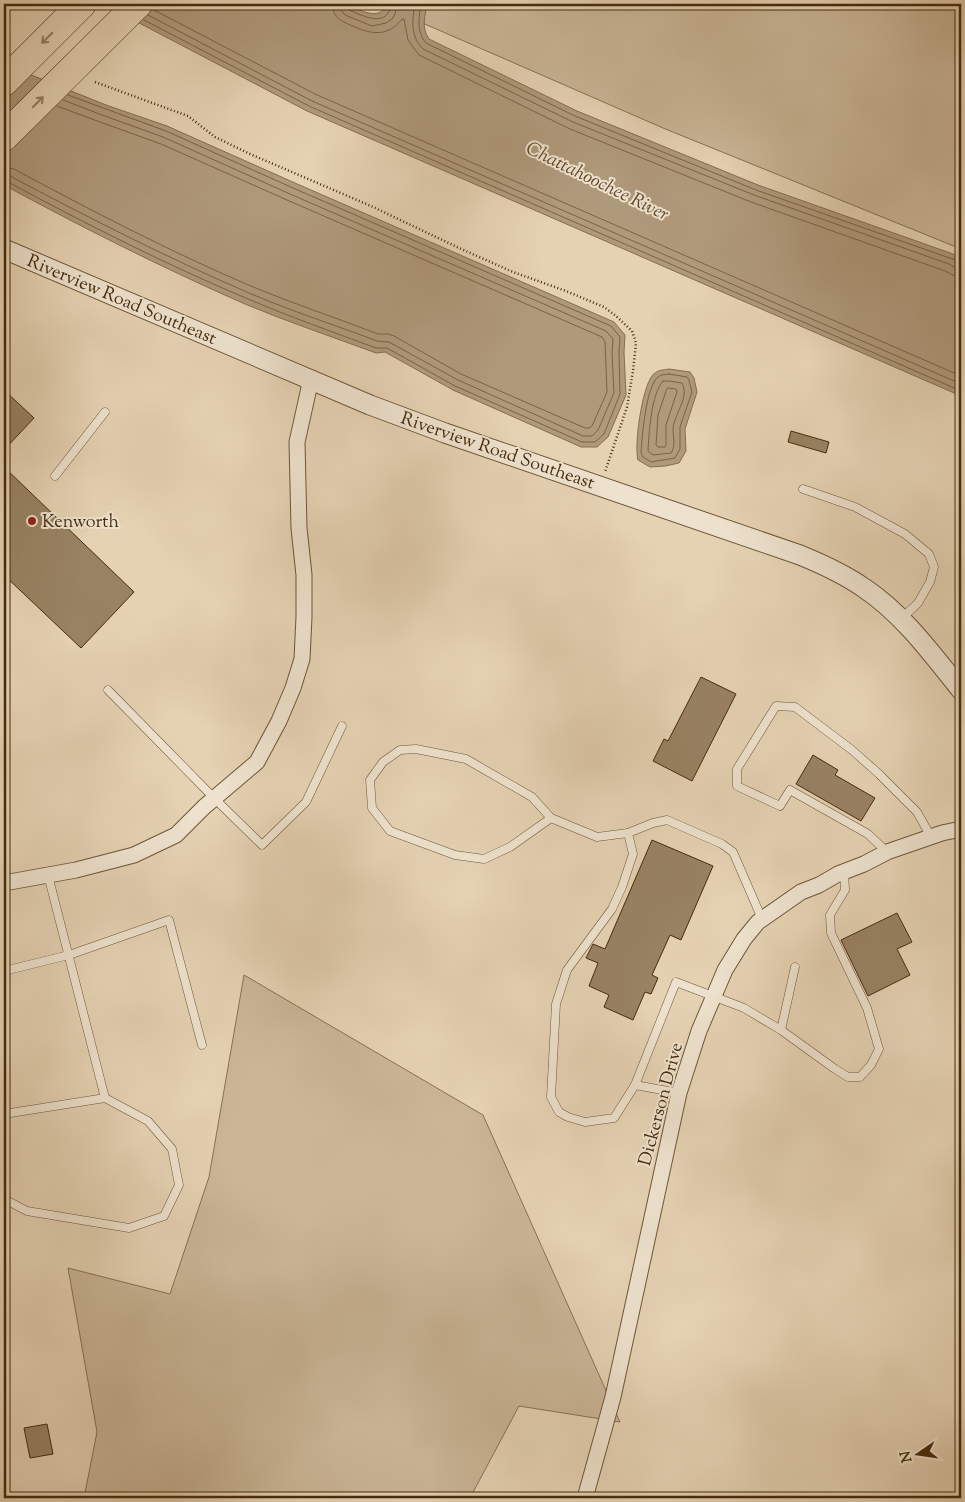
<svg xmlns="http://www.w3.org/2000/svg" width="965" height="1502" font-family="'Sorts Mill Goudy',serif">
<rect width="100%" height="100%" fill="#e5d2b3"/>
<filter id="stains"><feTurbulence type="fractalNoise" baseFrequency=".004" numOctaves="4"/><feColorMatrix values="0 0 0 0 .2 0 0 0 0 .09 0 0 0 0 .02 0 0 0 .5 -.17"/></filter>
<radialGradient id="worn" r=".72"><stop offset=".6" stop-color="#630" stop-opacity="0"/><stop offset="1" stop-color="#630" stop-opacity=".3"/></radialGradient>
<!-- green -->
<g fill="#cab697" stroke="#887052">
<polygon points="379,4 961,4 961,249 663,128"/>
<polygon points="244,975 483,1115 620,1422 519,1406 470,1498 84,1498 97,1432 68,1268 170,1294 209,1177"/>
</g>
<!-- water -->
<g fill="#af997b" stroke="#856d4f">
<path d="M103 4H345C358 9 381 23 386 4H427C425 16 421 28 429 39L577 111 758 185 953 254 961 258V396L307 111Z"/>
<path d="M4 64 106 105 167 126 295 183 614 322 625 335 624 352 626 395 608 437 597 447H581L453 390 385 352 376 353C333 337 288 322 245 304 163 268 83 228 4 185Z"/>
<path d="M669 369 690 372 694 378 697 392 685 429 686 451 679 463 665 466 650 467 638 460C634 444 642 389 652 376 656 370 663 370 669 369Z"/>
</g>
<g fill="none" stroke-linecap="round" stroke-linejoin="round">
<!-- shore -->
<g stroke="#7a6244" stroke-width="1">
<path d="M332 4C333 19 343 22 355 27 373 35 389 36 402 19H404L408 40 419 55 570 129 751 202 945 271 953 275 961 276"/>
<polyline points="340,4 341,10 345,15 372,26 386,23 392,19 395,14 397,4"/>
<path d="M346 4 347 7 349 10C363 16 388 29 391 4"/>
<path d="M415 4C412 20 410 36 423 49L573 122 754 195 949 264 956 268H961"/>
<path d="M421 4C419 18 416 31 426 43L575 116 756 190 961 262"/>
<polyline points="152,9 315,94 961,376"/>
<polyline points="148,15 312,101 961,384"/>
<polyline points="144,20 309,106 961,391"/>
<path d="M4 167 14 169C92 211 171 252 253 287 294 304 337 318 378 334H388L394 336 461 374 585 428H589L592 426 607 392 605 342 602 337 287 200 161 144 100 122 57 106"/>
<path d="M4 175 10 176C89 218 168 258 249 293 291 311 335 325 377 341L389 342 458 380 583 436H592L598 430 614 393 612 353 613 339 606 331 290 194 163 137 102 115 63 100"/>
<path d="M4 181 8 182C86 224 165 264 248 299 290 317 333 332 376 348H387L455 386 582 442H595L604 434 620 394 619 352 620 337 611 326 293 188 166 131 68 95"/>
<path d="M669 374 687 377 689 380 692 392 680 427V449L675 458 651 462 643 457 641 453C642 437 646 386 658 377 661 374 665 375 669 374Z"/>
<path d="M663 381H669L682 383C690 397 674 414 673 429 673 438 676 446 671 453L653 455 648 451C649 433 651 394 663 381Z"/>
<polygon points="668,388 676,389 677,392 666,425 666,445 665,447 658,447 656,445 658,415 666,391"/>
</g>
</g>
<!-- building -->
<g fill="#988263" stroke="#452b0d">
<polygon points="4,390 34,418 4,450"/>
<polygon points="791,431 829,442 826,453 788,442"/>
<polygon points="4,467 134,592 81,648 4,575"/>
<polygon points="701,677 736,694 692,781 653,761 664,739 668,741"/>
<polygon points="813,755 838,770 835,775 875,798 861,821 796,784"/>
<polygon points="652,840 713,866 681,940 670,935 652,975 658,978 651,994 645,992 633,1020 604,1007 609,995 589,986 598,963 586,958 593,944 605,949"/>
<polygon points="897,913 912,942 897,949 910,975 868,996 841,940"/>
<polygon points="47,1424 53,1454 30,1458 24,1428"/>
</g>
<g fill="none" stroke-linecap="round" stroke-linejoin="round">
<!-- service casing -->
<g stroke="#6d5536" stroke-width="9">
<g id="service">
<polyline points="55,476 105,412"/>
<polyline points="803,489 855,507 905,534 929,554 934,567 930,582 918,603 901,619"/>
<polyline points="108,690 214,798 262,845 306,802 342,726"/>
<polyline points="551,818 510,847 484,859 455,855 390,831 372,808 370,780 383,762 400,750 416,749 466,759 532,797 551,818 597,837 628,833 653,823 667,820 722,844 733,852 762,919"/>
<polyline points="628,833 633,854 622,887 612,909 567,970 556,1004 551,1097 559,1112 568,1117 585,1122 614,1118 635,1085 679,1093"/>
<polyline points="887,852 868,834 790,790 780,806 737,786 737,769 776,706 795,707 852,750 879,774 917,812 931,837"/>
<polyline points="4,971 69,955 169,920 202,1045"/>
<polyline points="781,1030 795,967"/>
<polyline points="635,1085 676,982 744,1008 781,1030 835,1069 848,1077 860,1077 871,1065 879,1049 867,1008 831,933 830,915 845,890 844,872"/>
<polyline points="4,1114 105,1098"/>
<polyline points="4,1199 27,1211 129,1228 164,1216 179,1185 172,1149 148,1121 105,1098 48,875"/>
</g>
</g>
<!-- minor casing -->
<g stroke="#6d5536" stroke-width="17">
<g id="minor">
<polyline points="4,883 76,870 134,855 176,835 204,807 257,762 279,721 293,688 302,659 304,617 304,575 299,528 297,442 311,379"/>
<polyline points="585,1498 613,1397 679,1093 699,1031 725,970 744,939 758,922 801,892 819,885 838,874 864,864 887,852 942,833 961,829"/>
</g>
</g>
<!-- tertiary casing -->
<g stroke="#6d5536" stroke-width="21">
<path id="tertiary" d="M4 249 370 405 445 433 800 555C822 564 844 574 864 588 903 614 932 654 961 690"/>
</g>
<!-- motorway casing -->
<g stroke="#452b0d" stroke-width="29">
<g id="motorway">
<polyline points="4,82 82,4"/>
<polyline points="4,137 138,4"/>
</g>
</g>
<!-- path -->
<polyline stroke="#452b0d" stroke-width="2.5" stroke-dasharray="1 2.5" stroke-linecap="butt" points="95,82 188,116 215,137 250,154 371,206 459,248 513,272 566,291 604,307 616,316 632,331 636,343 633,371 627,407 605,472"/>
<!-- service -->
<use href="#service" stroke="#eee2ce" stroke-width="8"/>
<!-- minor -->
<use href="#minor" stroke="#eee2ce" stroke-width="15"/>
<!-- tertiary -->
<use href="#tertiary" stroke="#eee2ce" stroke-width="19"/>
<!-- motorway -->
<use href="#motorway" stroke="#e5d2b3" stroke-width="28"/>
</g>
<!-- one-way arrows -->
<defs><path id="oneway-shaft" d="M-6 0H5M1.5-3L5.5 0L1.5 3" fill="none" stroke-width="1.6" stroke-linecap="round" stroke-linejoin="round" transform="scale(1.25)"/></defs>
<g stroke="#957e60">
<use href="#oneway-shaft" transform="translate(47 38) rotate(135)"/>
<use href="#oneway-shaft" transform="translate(38 102) rotate(-45)"/>
</g>
<!-- markers -->
<circle fill="#8f2418" stroke="#eee2ce" stroke-width="2" cx="32" cy="521" r="5"/>
<g text-anchor="middle" stroke-width="4" stroke-linejoin="round" paint-order="stroke">
<!-- street labels -->
<g font-size="18" fill="#452b0d" stroke="#eee2ce">
<text transform="translate(122 299) rotate(23)" y="6">Riverview Road Southeast</text>
<text transform="translate(498 450) rotate(19)" y="6">Riverview Road Southeast</text>
<text transform="translate(660 1104) rotate(-75)" y="6">Dickerson Drive</text>
</g>
<!-- poi labels -->
<g font-size="18" fill="#452b0d" stroke="#eee2ce" text-anchor="start">
<text x="42" y="527">Kenworth</text>
</g>
<!-- water labels -->
<g font-size="19" font-style="italic" fill="#604628" stroke="#eee2ce">
<text transform="translate(598 180) rotate(26)" y="7">Chattahoochee River</text>
</g>
</g>
<!-- margin -->
<rect width="965" height="1502" fill="none" stroke="#e5d2b3" stroke-width="20"/>
<rect x="5" y="5" width="955" height="1492" fill="none" stroke="#452b0d" stroke-width="2.5"/>
<rect x="10" y="10" width="945" height="1482" fill="none" stroke="#452b0d"/>
<!-- north arrow -->
<g transform="translate(918 1454) rotate(257)" stroke="#eee2ce" stroke-width="4" paint-order="stroke">
<path d="M0-4L9 19L0 12L-9 19Z" fill="#452b0d"/>
<text y="-8" font-size="14" font-weight="bold" text-anchor="middle" fill="#452b0d">N</text>
</g>
<rect width="100%" height="100%" filter="url(#stains)"/>
<rect width="100%" height="100%" fill="url(#worn)"/>
</svg>
